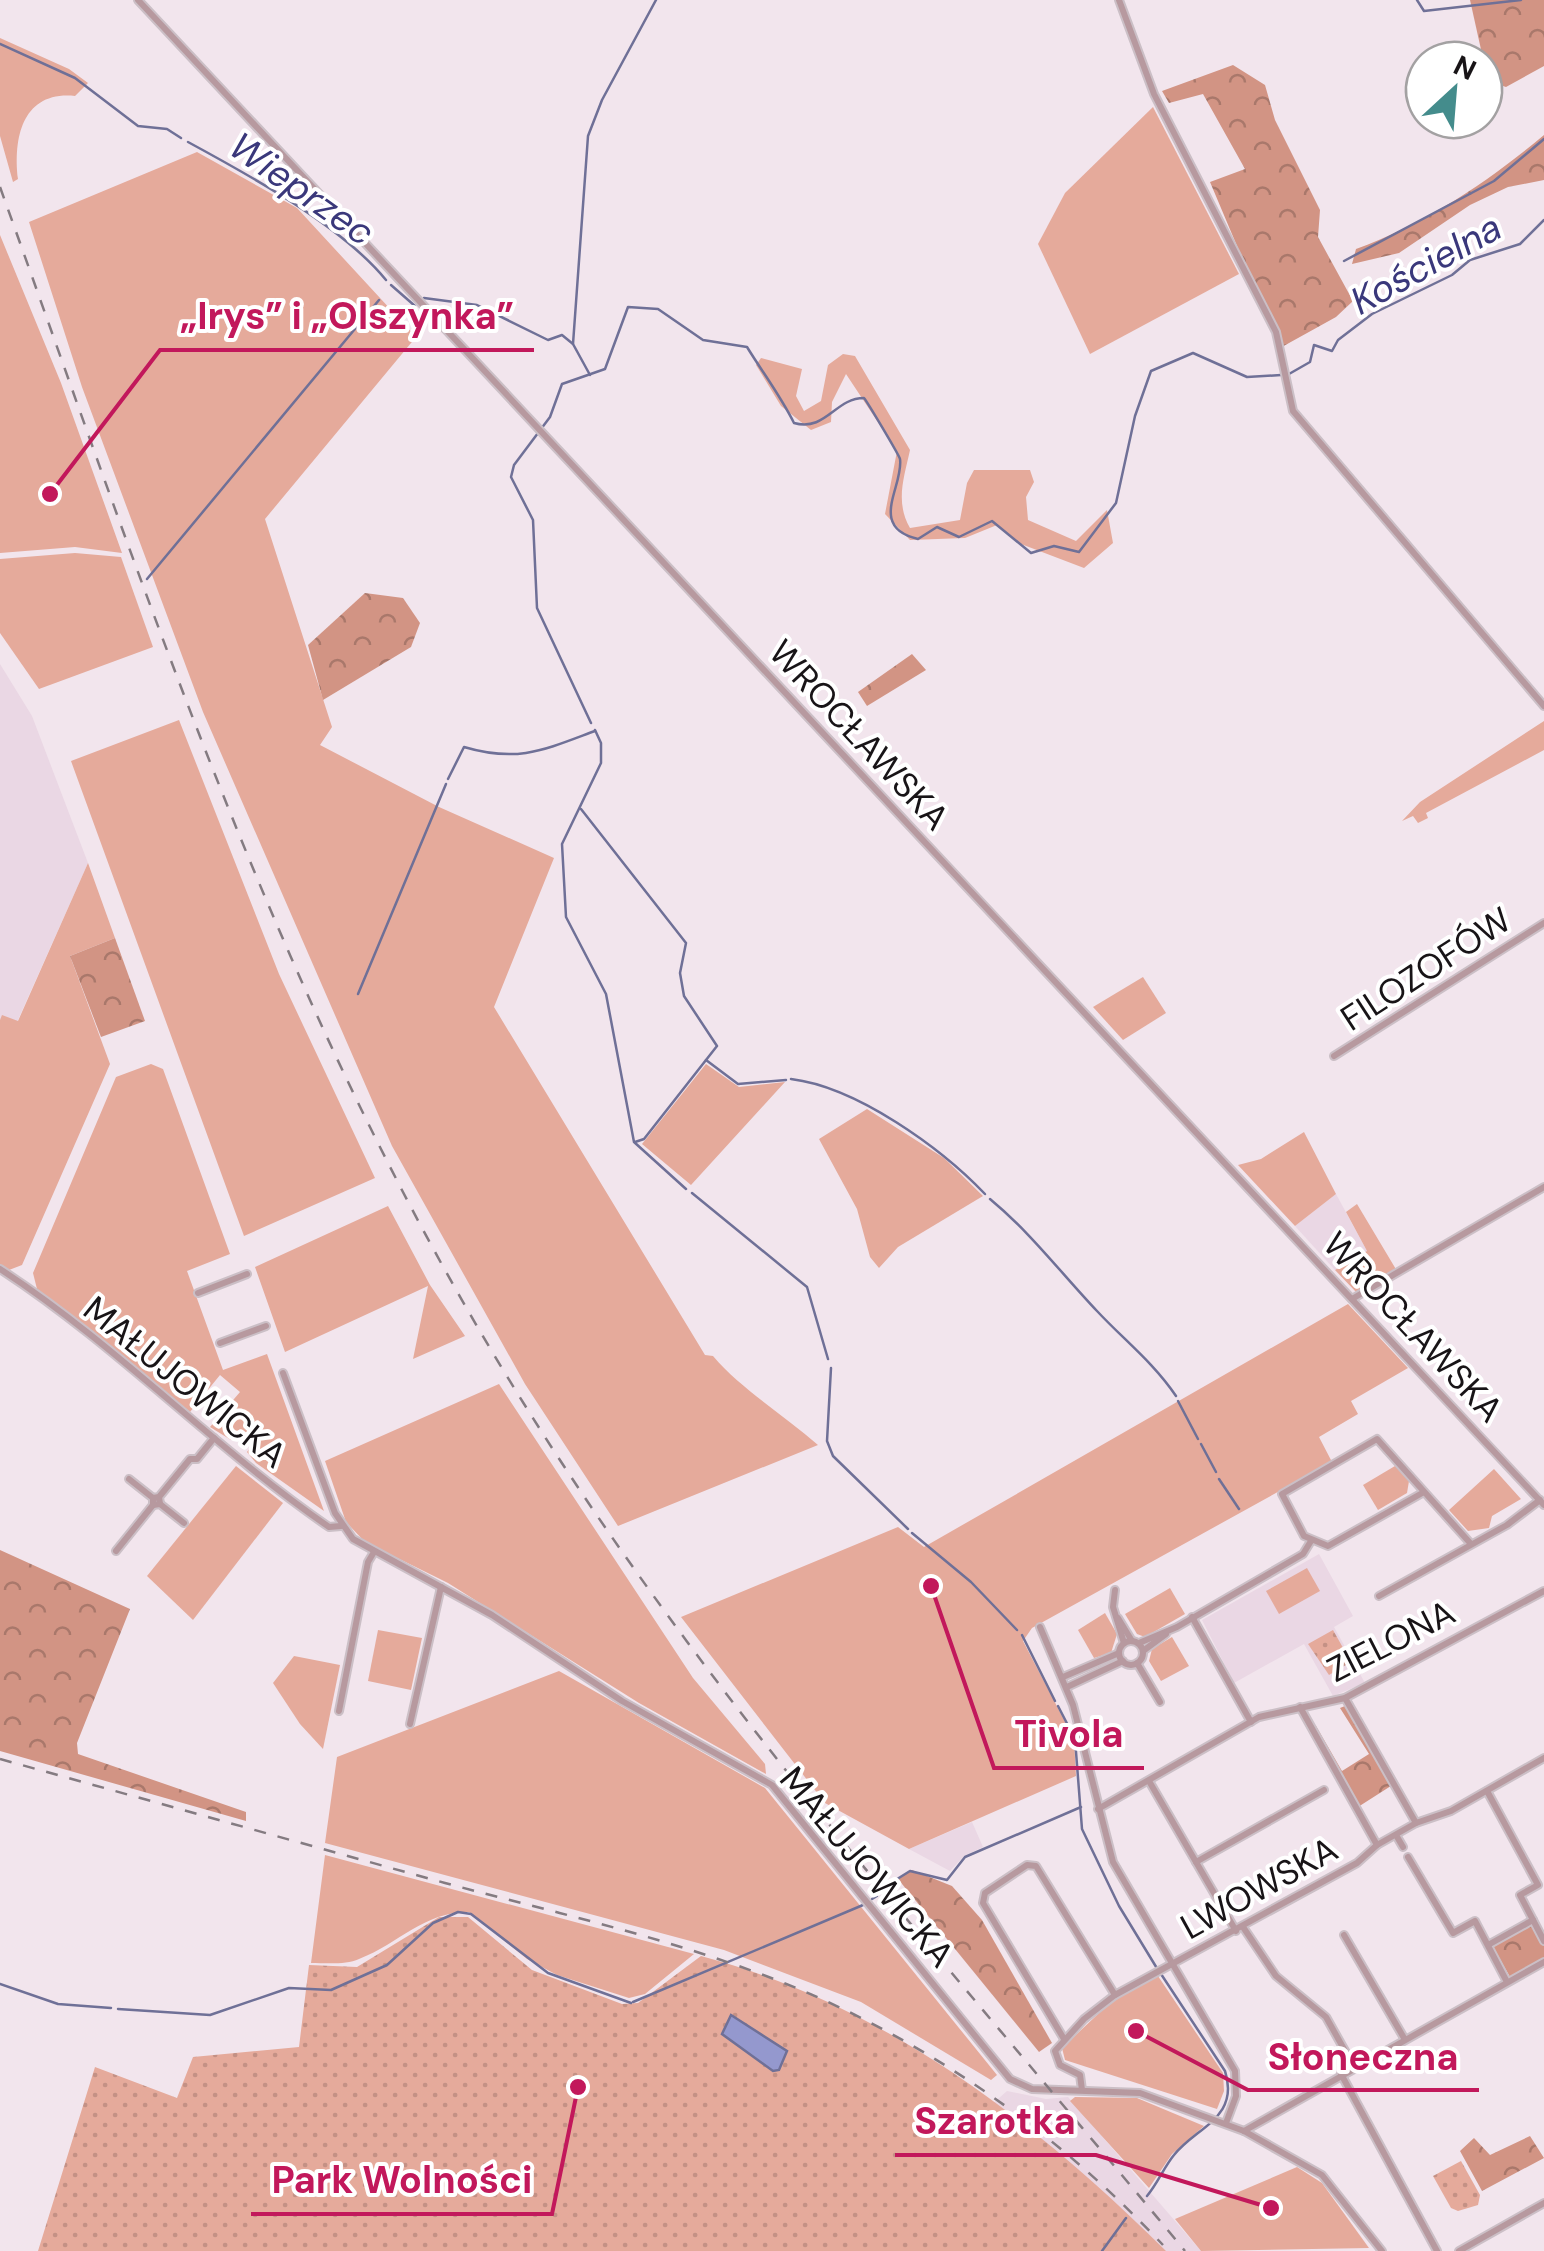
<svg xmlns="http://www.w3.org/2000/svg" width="1544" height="2251" font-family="'DM Sans',sans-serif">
<defs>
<pattern id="forest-crowns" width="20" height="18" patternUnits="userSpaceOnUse" patternTransform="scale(2.5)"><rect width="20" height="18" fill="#d29484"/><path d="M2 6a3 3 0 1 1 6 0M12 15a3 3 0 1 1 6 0" fill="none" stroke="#a9786b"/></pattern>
<pattern id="park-dots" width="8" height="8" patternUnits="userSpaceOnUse" patternTransform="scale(2.5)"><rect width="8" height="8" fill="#e5aa9b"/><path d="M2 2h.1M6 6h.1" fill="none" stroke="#c49185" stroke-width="1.8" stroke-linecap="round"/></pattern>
</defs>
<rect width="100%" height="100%" fill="#f2e5ed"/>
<!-- built -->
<g fill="#ead7e4">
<polygon points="0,664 32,716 88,863 17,1022 3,1016 0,1020"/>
<polygon points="1336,1194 1367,1251 1335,1270 1295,1226"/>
<polygon points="1319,1554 1353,1616 1334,1627 1365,1683 1333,1696 1304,1644 1234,1683 1202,1620"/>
<polygon points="972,1822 983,1847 964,1856 950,1871 909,1849"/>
<polygon points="1007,2091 1046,2099 1068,2097 1201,2251 1150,2251 989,2107"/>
</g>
<!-- green -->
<g fill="#e5aa9b">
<path d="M0 38 69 69 88 83 75 96C24 91 13 135 18 179L13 182 0 136Z"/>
<polygon points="1153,107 1239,274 1090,354 1038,244 1065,193"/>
<path d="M197 152 297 208 416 337 265 519 332 727 320 745 439 807 554 858 494 1007 705 1355 713 1356C741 1389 784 1415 818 1445L618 1526 525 1384 392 1146 203 712 82 387 29 222Z"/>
<polygon points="0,235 61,383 122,553 75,547 0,553"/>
<path d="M843 354 855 356 910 450C904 478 895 502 910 528L960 520 967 483 974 470H1030L1034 482 1026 497 1028 520 1076 541 1107 510 1113 543 1084 568 1021 544 997 525 965 538 910 540 885 514 897 451 846 374 832 402 831 422 811 430 781 406 756 365 761 358 802 369 796 396 804 411 821 401 828 365Z"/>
<polygon points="75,553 121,557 153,647 39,689 0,633 0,559"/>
<polygon points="179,720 279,974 375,1178 244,1236 71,761"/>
<polygon points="1544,721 1544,750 1426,813 1428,818 1418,823 1413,816 1402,821 1420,802"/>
<polygon points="88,863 115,938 70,956 110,1064 22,1265 9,1270 0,1264 0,1020 2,1015 18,1021"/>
<polygon points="1143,977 1166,1013 1123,1040 1093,1007"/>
<polygon points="151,1064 163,1069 230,1254 187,1271 223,1370 267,1354 324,1511 256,1463 247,1452 259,1436 231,1440 210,1427 240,1392 220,1375 190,1412 37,1289 33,1273 116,1077"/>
<polygon points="706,1064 739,1087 785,1082 691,1185 642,1144"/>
<polygon points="867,1109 944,1158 983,1196 898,1247 879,1268 870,1257 857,1209 819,1139"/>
<polygon points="1304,1132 1336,1194 1295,1226 1238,1165 1261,1159"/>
<polygon points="1357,1204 1397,1271 1356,1292 1335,1270 1367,1251 1346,1212"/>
<polygon points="388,1206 430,1285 465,1336 413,1359 428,1286 285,1352 255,1267"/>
<polygon points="1348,1304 1408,1368 1351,1401 1358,1414 1319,1437 1332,1462 1032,1628 1023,1641 1074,1739 1076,1776 909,1849 825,1803 681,1617 898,1527 924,1547"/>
<polygon points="499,1384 693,1678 765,1764 766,1774 639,1703 448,1583 365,1542 346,1522 325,1461"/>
<polygon points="236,1466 283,1503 193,1620 147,1576"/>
<polygon points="1395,1466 1409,1481 1407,1493 1378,1510 1363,1485"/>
<polygon points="1494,1469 1521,1499 1492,1516 1489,1528 1468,1531 1449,1510"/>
<polygon points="1307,1568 1320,1591 1279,1614 1266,1591"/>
<polygon points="1170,1588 1185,1614 1145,1637 1137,1634 1125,1614"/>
<polygon points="1105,1613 1117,1634 1111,1653 1094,1658 1078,1630"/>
<polygon points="378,1630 422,1638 411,1690 368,1681"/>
<polygon points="1172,1637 1189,1666 1161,1681 1149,1661 1152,1649"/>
<polygon points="294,1656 340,1665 323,1749 300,1724 273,1683"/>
<polygon points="559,1671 765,1788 997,2075 991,2080 861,2002 724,1950 325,1843 337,1757"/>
<path d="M325 1855 694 1954 645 1994 629 1998 557 1975 527 1959 469 1912C423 1912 400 1943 359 1959 346 1965 326 1963 311 1963Z"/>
<polygon points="1158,1976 1223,2073 1224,2091 1217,2109 1065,2060 1062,2048 1115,1998"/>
<polygon points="1075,2097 1137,2098 1204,2126 1172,2154 1149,2188 1070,2101"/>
<polygon points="1297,2167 1322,2183 1369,2248 1201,2251 1175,2219"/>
</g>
<!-- forest -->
<g fill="url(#forest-crowns)">
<polygon points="1470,0 1544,0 1544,66 1506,87 1488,81"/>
<polygon points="1233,65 1265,85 1275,120 1320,210 1318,237 1353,301 1336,317 1280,348 1210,182 1245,169 1203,94 1169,103 1162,91"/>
<path d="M1544 135V180L1508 187 1470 205 1399 253 1352 264 1356 249C1425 224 1488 182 1544 135Z"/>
<polygon points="365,593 403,598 420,623 411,647 323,700 308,645"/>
<polygon points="912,654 926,670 867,706 858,692"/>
<polygon points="115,938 145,1021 101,1037 70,956"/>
<polygon points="0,1550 130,1609 77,1743 78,1754 246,1812 246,1821 0,1751"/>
<polygon points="1345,1706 1394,1784 1358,1807 1312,1728 1316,1726 1342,1771 1369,1754 1340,1708"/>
<polygon points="912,1870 952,1886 982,1920 1052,2043 1039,2052 898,1879"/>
<polygon points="1531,1925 1544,1946 1544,1958 1510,1977 1493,1947"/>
<polygon points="1530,2136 1544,2158 1482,2191 1460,2151 1474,2138 1490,2155"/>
</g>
<!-- park -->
<g fill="url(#park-dots)">
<polygon points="1333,1630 1351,1662 1329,1675 1308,1644"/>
<path d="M439 1917H468L532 1970 622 2004 638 2003 701 1956C883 2004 1034 2120 1166 2251H38L95 2067 177 2098 193 2057 299 2047 309 1965 357 1967Z"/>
<polygon points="1461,2161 1480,2195 1478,2205 1458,2211 1451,2208 1433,2176"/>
</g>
<!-- water -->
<polygon fill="#9498ce" stroke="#6f7097" stroke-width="2.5" points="731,2015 787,2051 779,2070 773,2071 722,2034"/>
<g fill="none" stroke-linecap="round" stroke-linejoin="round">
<!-- stream -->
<g stroke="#6f7097" stroke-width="2.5">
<polyline points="1417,0 1424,11 1521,0"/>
<polyline points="0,44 75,78 138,126 167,129 181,138"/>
<path d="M188 142C249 175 342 226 386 280"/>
<polyline points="1344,261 1494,181 1544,139"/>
<polyline points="391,285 415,306"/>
<polyline points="424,298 477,305 548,340 562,335 573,344 590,375"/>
<polyline points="573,344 588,136 602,100 656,0"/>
<polyline points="1289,374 1310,362 1314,345 1332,351 1338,340 1372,314 1452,275 1470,260 1520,244 1544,220"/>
<polyline points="147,579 379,300"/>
<path d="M591 723 537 608 533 520 511 477 514 465 550 417 562 384 605 369 628 307 658 309 703 340 747 347C763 373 780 395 794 423 826 432 835 398 864 398 868 403 899 455 900 459 904 486 867 527 918 539L937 527 959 537 992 521 1031 553 1054 546 1079 552 1116 503 1135 416 1151 371 1193 353 1247 377 1281 375"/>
<polyline points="595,730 601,743 601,763 562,844 566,917 606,994 634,1142 686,1189"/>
<path d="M448 779 464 747C518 763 544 750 595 731"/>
<polyline points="581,809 686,943 680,973 684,996 717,1046 644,1139 635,1142"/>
<polyline points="358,994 446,784"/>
<polyline points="706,1060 738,1084 786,1080"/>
<path d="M791 1079C857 1087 941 1148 985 1194"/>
<polyline points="692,1193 807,1287 828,1359"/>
<path d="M990 1199C1031 1233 1061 1273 1097 1311 1124 1340 1153 1362 1176 1396"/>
<polyline points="831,1368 827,1441 833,1456 908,1529"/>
<polyline points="1178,1401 1198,1439"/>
<polyline points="1201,1444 1216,1472"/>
<polyline points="1219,1479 1239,1509"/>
<polyline points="912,1533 971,1582 1017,1630"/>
<polyline points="1022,1635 1055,1701"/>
<polyline points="1058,1706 1075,1739 1082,1829 1119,1906 1158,1970"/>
<polyline points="894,1881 910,1871 947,1880 965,1857 1081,1807"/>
<polyline points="888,1886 892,1883"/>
<polyline points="872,1899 877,1896"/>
<polyline points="0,1984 58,2004 111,2008"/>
<polyline points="633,2002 863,1905"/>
<polyline points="118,2009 210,2015 289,1988 331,1990 387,1965 433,1923 458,1912 471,1914 548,1973 631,2003"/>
<path d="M1147 2196C1158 2183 1164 2167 1174 2155 1196 2127 1240 2118 1225 2071L1161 1974"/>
<polyline points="1102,2251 1126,2218"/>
</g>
<!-- minor casing -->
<g stroke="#cbbfc6" stroke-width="10">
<g id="minor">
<polyline points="138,0 1544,1505"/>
<polyline points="1119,0 1154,94 1276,332 1293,411 1544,706"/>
<polyline points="1334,1056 1544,923"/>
<path d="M0 1269C117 1345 214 1448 329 1527L341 1526"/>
<polyline points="198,1293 247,1274"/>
<polyline points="1352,1299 1544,1187"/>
<polyline points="220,1343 266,1326"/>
<polyline points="283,1373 335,1513 353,1539 492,1615 622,1701 772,1785 1010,2079 1032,2089 1140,2093 1244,2131 1322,2175 1382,2251"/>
<polyline points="129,1479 153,1498"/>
<polyline points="1424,1492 1328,1546 1304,1536 1282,1494 1377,1439 1471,1544"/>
<polyline points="159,1497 160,1504 153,1505 153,1498 159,1497 190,1459 197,1459 214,1438"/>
<polyline points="160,1504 184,1523"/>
<polyline points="116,1551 153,1505"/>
<polyline points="1115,1590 1113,1607 1124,1643"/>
<polyline points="1379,1596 1507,1525 1540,1500"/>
<polyline points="1192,1617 1251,1722"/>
<polyline points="1118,1618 1132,1641"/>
<polyline points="1040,1627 1073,1705 1113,1862 1235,2071 1236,2096 1226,2123"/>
<circle cx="1131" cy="1653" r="12"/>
<polyline points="1139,1643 1177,1627 1303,1554 1311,1541"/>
<polyline points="1143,1651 1166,1634"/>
<polyline points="1137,1663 1160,1702"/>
<polyline points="1063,1677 1119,1653"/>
<polyline points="1067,1687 1123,1661"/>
<polyline points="1345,1698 1416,1823"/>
<polyline points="1300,1707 1377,1845"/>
<polyline points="339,1711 368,1562 374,1552"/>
<polyline points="410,1724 441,1587"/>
<polyline points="1149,1781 1236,1931"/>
<polyline points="1487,1791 1538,1885 1520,1895 1544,1941"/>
<polyline points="1098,1809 1259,1717 1345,1698 1544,1591"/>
<polyline points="1396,1835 1403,1847"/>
<polyline points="1408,1857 1453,1933 1475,1921 1507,1982"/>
<polyline points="1196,1862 1324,1790"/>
<polyline points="1243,1927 1276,1976 1326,2017 1354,2067"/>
<polyline points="1344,1935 1404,2038"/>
<polyline points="1488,1945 1533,1920"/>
<polyline points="1064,2039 983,1903 985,1893 1027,1865 1036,1866 1115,1995"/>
<polyline points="1341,2074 1437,2251"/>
<polyline points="1082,2090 1080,2075 1060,2065 1055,2051 1084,2019 1115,1995 1357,1863 1377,1845 1416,1823 1451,1811 1544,1758"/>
<polyline points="1244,2131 1544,1962"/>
<polyline points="1459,2251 1544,2203"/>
</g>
</g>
<!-- minor -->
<use href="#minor" stroke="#b7999f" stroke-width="6"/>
<!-- rail -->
<g stroke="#847b81" stroke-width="2.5" stroke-dasharray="12 12" stroke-linecap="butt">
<path d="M0 187C146 593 279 1003 505 1373 698 1691 949 1965 1185 2251"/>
<path d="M0 1759C148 1800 297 1842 445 1883 557 1913 672 1939 779 1981 925 2039 1056 2131 1163 2245"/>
</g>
</g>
<g text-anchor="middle" stroke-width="8" stroke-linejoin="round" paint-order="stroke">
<!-- street labels -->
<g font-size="35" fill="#181417" stroke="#fff">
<text transform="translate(859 735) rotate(47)" y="12">WROCŁAWSKA</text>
<text transform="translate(1426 969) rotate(-33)" y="12">FILOZOFÓW</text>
<text transform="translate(1413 1327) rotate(47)" y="12">WROCŁAWSKA</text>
<text transform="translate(185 1382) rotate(39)" y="12">MAŁUJOWICKA</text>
<text transform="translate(1391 1641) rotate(-27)" y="12">ZIELONA</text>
<text transform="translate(867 1867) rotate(50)" y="12">MAŁUJOWICKA</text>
<text transform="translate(1259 1888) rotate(-29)" y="12">LWOWSKA</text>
</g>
<!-- water labels -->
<g font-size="38" font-style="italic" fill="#3a387b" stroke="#fff">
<text transform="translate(302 189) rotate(35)" y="13">Wieprzec</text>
<text transform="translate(1426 264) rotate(-29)" y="13">Kościelna</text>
</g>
</g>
<!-- callouts -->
<path fill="none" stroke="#c2185b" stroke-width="4" d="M50 494L160 350H534M931 1586L994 1768H1144M1136 2031L1248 2090H1479M1271 2208L1096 2155H895M578 2087L552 2214H251"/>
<g fill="#c2185b" stroke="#fff" stroke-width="4">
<circle cx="50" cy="494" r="10"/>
<circle cx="931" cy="1586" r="10"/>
<circle cx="1136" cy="2031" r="10"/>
<circle cx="1271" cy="2208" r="10"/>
<circle cx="578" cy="2087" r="10"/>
</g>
<g font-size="38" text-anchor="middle" font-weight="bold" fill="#c2185b" stroke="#fff" stroke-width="8" stroke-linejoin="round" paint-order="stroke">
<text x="347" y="329">„Irys” i „Olszynka”</text>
<text x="1069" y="1747">Tivola</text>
<text x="1363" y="2070">Słoneczna</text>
<text x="995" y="2134">Szarotka</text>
<text x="402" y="2193">Park Wolności</text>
</g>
<!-- north arrow -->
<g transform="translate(1454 90) rotate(26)"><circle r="48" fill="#ffffff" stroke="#a3a1a2" stroke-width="2.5"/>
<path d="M0-8L18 38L0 25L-18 38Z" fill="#448c8c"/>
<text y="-15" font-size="28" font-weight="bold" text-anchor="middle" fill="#181417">N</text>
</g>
</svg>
